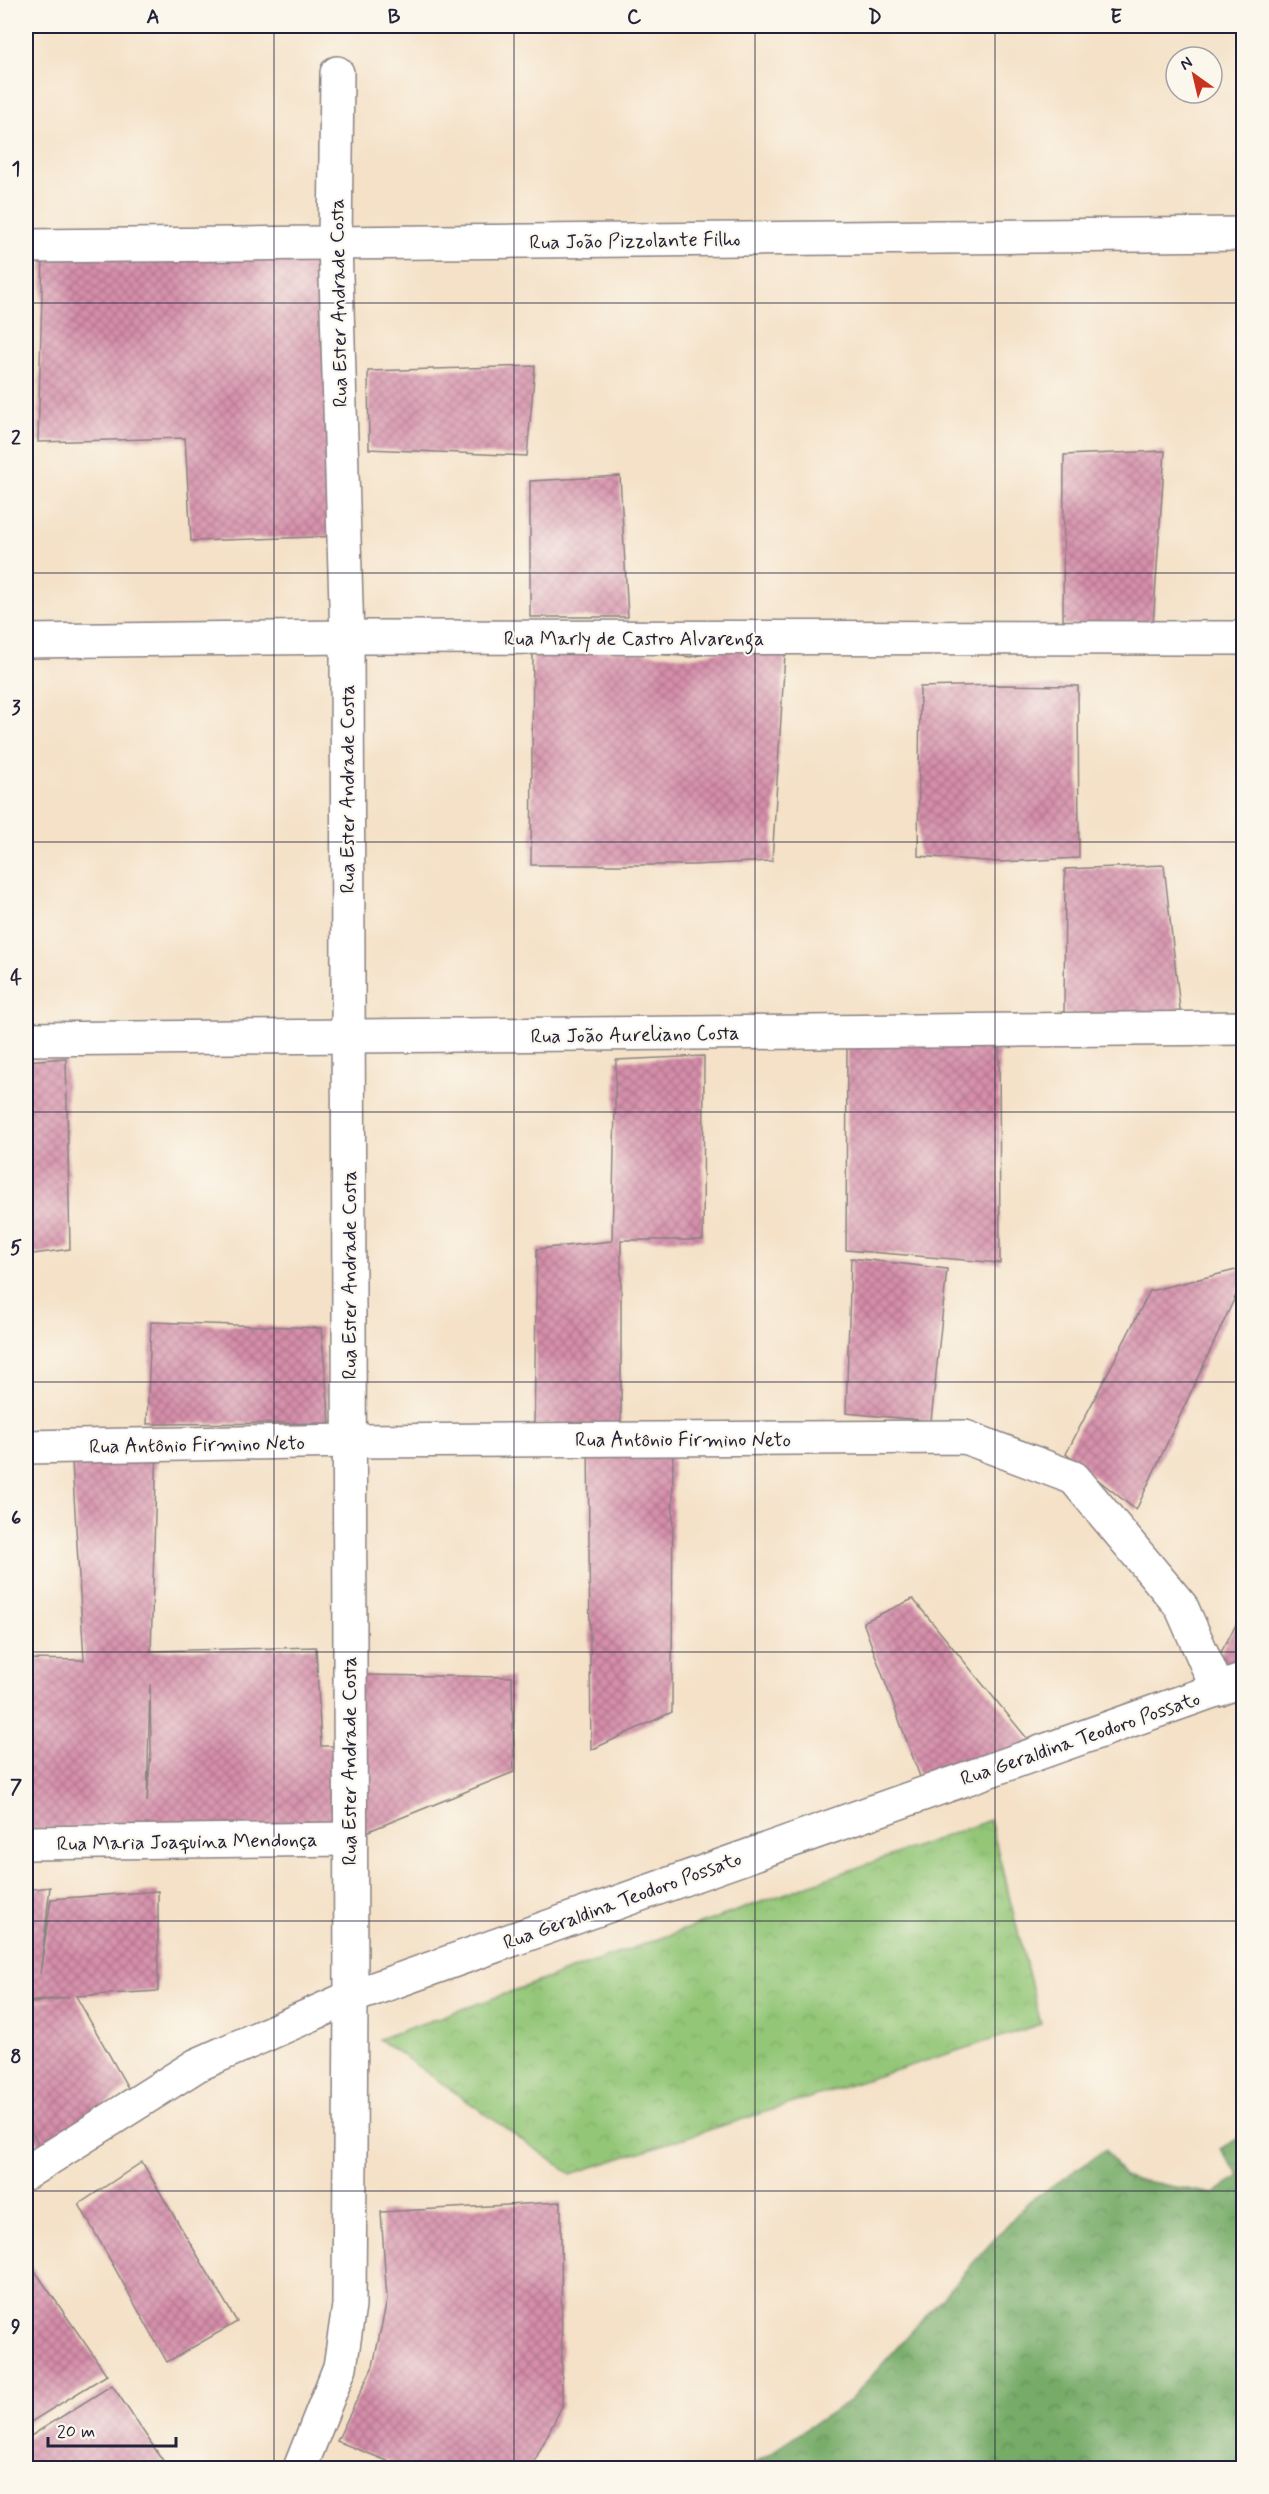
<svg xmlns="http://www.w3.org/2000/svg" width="1269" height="2494" font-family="Mynerve,sans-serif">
<defs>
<pattern id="forest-crowns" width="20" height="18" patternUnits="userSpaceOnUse" patternTransform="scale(1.5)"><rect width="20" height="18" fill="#76ab68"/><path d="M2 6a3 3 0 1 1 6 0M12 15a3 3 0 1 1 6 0" fill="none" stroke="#608b57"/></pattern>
<pattern id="park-crowns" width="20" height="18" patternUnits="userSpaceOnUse" patternTransform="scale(1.5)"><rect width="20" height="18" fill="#93c677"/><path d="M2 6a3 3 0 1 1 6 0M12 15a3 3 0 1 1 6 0" fill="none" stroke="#7eaa68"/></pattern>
<pattern id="building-cross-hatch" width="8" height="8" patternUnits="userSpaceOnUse" patternTransform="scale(1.5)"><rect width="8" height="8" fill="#d68eaa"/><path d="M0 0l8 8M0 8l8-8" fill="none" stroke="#ad748c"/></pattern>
</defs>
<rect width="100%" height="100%" fill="#fbf7ec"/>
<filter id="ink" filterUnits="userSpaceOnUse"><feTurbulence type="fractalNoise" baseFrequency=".0167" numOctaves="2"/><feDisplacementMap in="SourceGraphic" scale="12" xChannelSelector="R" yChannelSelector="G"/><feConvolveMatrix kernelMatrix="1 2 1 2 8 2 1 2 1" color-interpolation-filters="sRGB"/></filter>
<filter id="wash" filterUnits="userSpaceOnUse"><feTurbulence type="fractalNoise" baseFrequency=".008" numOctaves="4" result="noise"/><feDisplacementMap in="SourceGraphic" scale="24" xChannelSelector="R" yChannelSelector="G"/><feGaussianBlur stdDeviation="1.35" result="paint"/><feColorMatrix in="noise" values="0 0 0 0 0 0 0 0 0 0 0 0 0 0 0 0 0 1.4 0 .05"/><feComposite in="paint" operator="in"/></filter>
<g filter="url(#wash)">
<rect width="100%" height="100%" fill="#f4e1c7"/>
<!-- forest -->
<polygon fill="url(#forest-crowns)" stroke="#4c6652" stroke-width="1.5" points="1243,2135 1243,2468 748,2468 850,2400 1026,2204 1106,2149 1124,2177 1213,2194 1239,2176 1221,2149"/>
<!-- park -->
<polygon fill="url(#park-crowns)" stroke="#5a7459" stroke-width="1.5" points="990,1820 1041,2024 571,2174 379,2039"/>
<g id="blocks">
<!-- building -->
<g fill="url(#building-cross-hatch)" fill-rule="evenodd">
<polygon points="326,251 344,536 191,541 185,438 38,442 43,254"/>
<polygon points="535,366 527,456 369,449 368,371"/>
<polygon points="1165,451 1153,625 1063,625 1064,455"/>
<polygon points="620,476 628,617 530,617 530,481"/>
<polygon points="786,638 772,861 693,865 531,865 533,653 621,651 691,657"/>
<polygon points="998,685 1078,686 1079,858 1000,862 918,856 920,687"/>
<polygon points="1164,865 1181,1018 1064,1014 1065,869"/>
<polygon points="999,1041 1000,1263 846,1250 847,1044"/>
<polygon points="704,1056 703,1240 621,1240 621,1426 534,1424 537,1249 612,1241 616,1060"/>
<polygon points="66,1058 70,1249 26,1255 26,1061"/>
<polygon points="851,1258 947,1269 931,1421 846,1413"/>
<polygon points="1244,1268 1244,1278 1136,1510 1066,1454 1150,1291"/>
<polygon points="151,1322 321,1328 330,1423 147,1424"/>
<polygon points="673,1439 672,1712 591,1750 588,1440"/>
<path d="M157 1444 151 1651 316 1647 321 1746H338L337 1828 146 1825 26 1830V1659L84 1660 71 1446ZM150 1684 151 1751 147 1802Z"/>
<polygon points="913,1599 1039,1753 926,1793 863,1622"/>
<polygon points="1244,1610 1244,1671 1213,1680 1219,1656"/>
<polygon points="358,1675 512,1677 514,1772 349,1839"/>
<polygon points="50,1887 40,1974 51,1899 158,1891 158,1991 76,1996 128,2088 41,2148 26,2122 26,2004 69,1997 26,2002 26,1890"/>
<polygon points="142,2162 237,2322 167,2362 79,2204"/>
<polygon points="561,2202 562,2406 531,2468 405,2468 337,2441 373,2366 387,2300 381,2212"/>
<polygon points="26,2258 107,2375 26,2425"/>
<polygon points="112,2385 168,2468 26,2468 26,2439"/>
</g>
</g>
</g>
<g filter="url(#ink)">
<use href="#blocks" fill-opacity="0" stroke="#8b8281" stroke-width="1.5"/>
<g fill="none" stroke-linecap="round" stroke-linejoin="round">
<!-- minor casing -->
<g stroke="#8b8281" stroke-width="36">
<g id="minor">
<polyline points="26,246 1244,234"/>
<polyline points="26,641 347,637 1244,638"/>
<polyline points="26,1039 1244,1028"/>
<polyline points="26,1447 350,1441 965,1437 1074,1478 1181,1606 1218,1690"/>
<polyline points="26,1843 349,1839"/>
<polyline points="26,2173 197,2065 351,1997 1244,1680"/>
<polyline points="300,2468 340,2367 349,2306 351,1997 347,637 335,243 337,73"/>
</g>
</g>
<!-- minor -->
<use href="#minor" stroke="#fff" stroke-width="33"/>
</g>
</g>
<!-- grid -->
<path fill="none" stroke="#22223b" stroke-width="1.5" stroke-opacity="0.55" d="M274 26V2468M514 26V2468M755 26V2468M995 26V2468M26 303H1244M26 573H1244M26 842H1244M26 1112H1244M26 1382H1244M26 1652H1244M26 1921H1244M26 2191H1244"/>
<g text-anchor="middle" stroke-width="4.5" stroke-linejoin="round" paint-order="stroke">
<!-- street labels -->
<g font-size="20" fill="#22223b" stroke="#fbf7ec">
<text transform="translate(635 240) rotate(-1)" y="7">Rua João Pizzolante Filho</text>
<text transform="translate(338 303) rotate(-91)" y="7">Rua Ester Andrade Costa</text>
<text x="634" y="645">Rua Marly de Castro Alvarenga</text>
<text transform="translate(347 789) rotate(-90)" y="7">Rua Ester Andrade Costa</text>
<text transform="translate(635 1034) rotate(-1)" y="7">Rua João Aureliano Costa</text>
<text transform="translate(349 1275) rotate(-90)" y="7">Rua Ester Andrade Costa</text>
<text x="683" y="1446">Rua Antônio Firmino Neto</text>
<text transform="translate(197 1444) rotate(-1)" y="7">Rua Antônio Firmino Neto</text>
<text transform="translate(1080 1738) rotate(-19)" y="7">Rua Geraldina Teodoro Possato</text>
<text transform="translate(349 1761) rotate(-90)" y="7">Rua Ester Andrade Costa</text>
<text transform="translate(187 1841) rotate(-1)" y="7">Rua Maria Joaquina Mendonça</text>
<text transform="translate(622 1900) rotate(-20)" y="7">Rua Geraldina Teodoro Possato</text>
</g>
</g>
<!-- margin -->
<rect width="1269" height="2494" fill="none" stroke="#fbf7ec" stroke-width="66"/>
<!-- north arrow -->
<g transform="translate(1194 75) rotate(326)"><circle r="28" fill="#fbf7ec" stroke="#a4a2a5" stroke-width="1.5"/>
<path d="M0-4.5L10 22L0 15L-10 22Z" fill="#c8321e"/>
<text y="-9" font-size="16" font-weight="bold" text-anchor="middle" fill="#22223b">N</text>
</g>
<!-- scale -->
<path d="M48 2437v9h128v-9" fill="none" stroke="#22223b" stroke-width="3"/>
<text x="57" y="2437" font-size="18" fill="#22223b" stroke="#fbf7ec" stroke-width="4.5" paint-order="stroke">20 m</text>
<rect x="33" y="33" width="1203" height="2428" fill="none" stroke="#22223b" stroke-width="2"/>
<g font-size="20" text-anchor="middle" font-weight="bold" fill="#22223b">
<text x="153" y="23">A</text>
<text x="394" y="23">B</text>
<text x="634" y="23">C</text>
<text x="875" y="23">D</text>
<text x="1116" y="23">E</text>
<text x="16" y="175">1</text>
<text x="16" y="444">2</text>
<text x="16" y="714">3</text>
<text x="16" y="984">4</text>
<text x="16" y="1254">5</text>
<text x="16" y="1524">6</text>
<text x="16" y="1793">7</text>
<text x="16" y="2063">8</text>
<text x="16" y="2333">9</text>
</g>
</svg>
